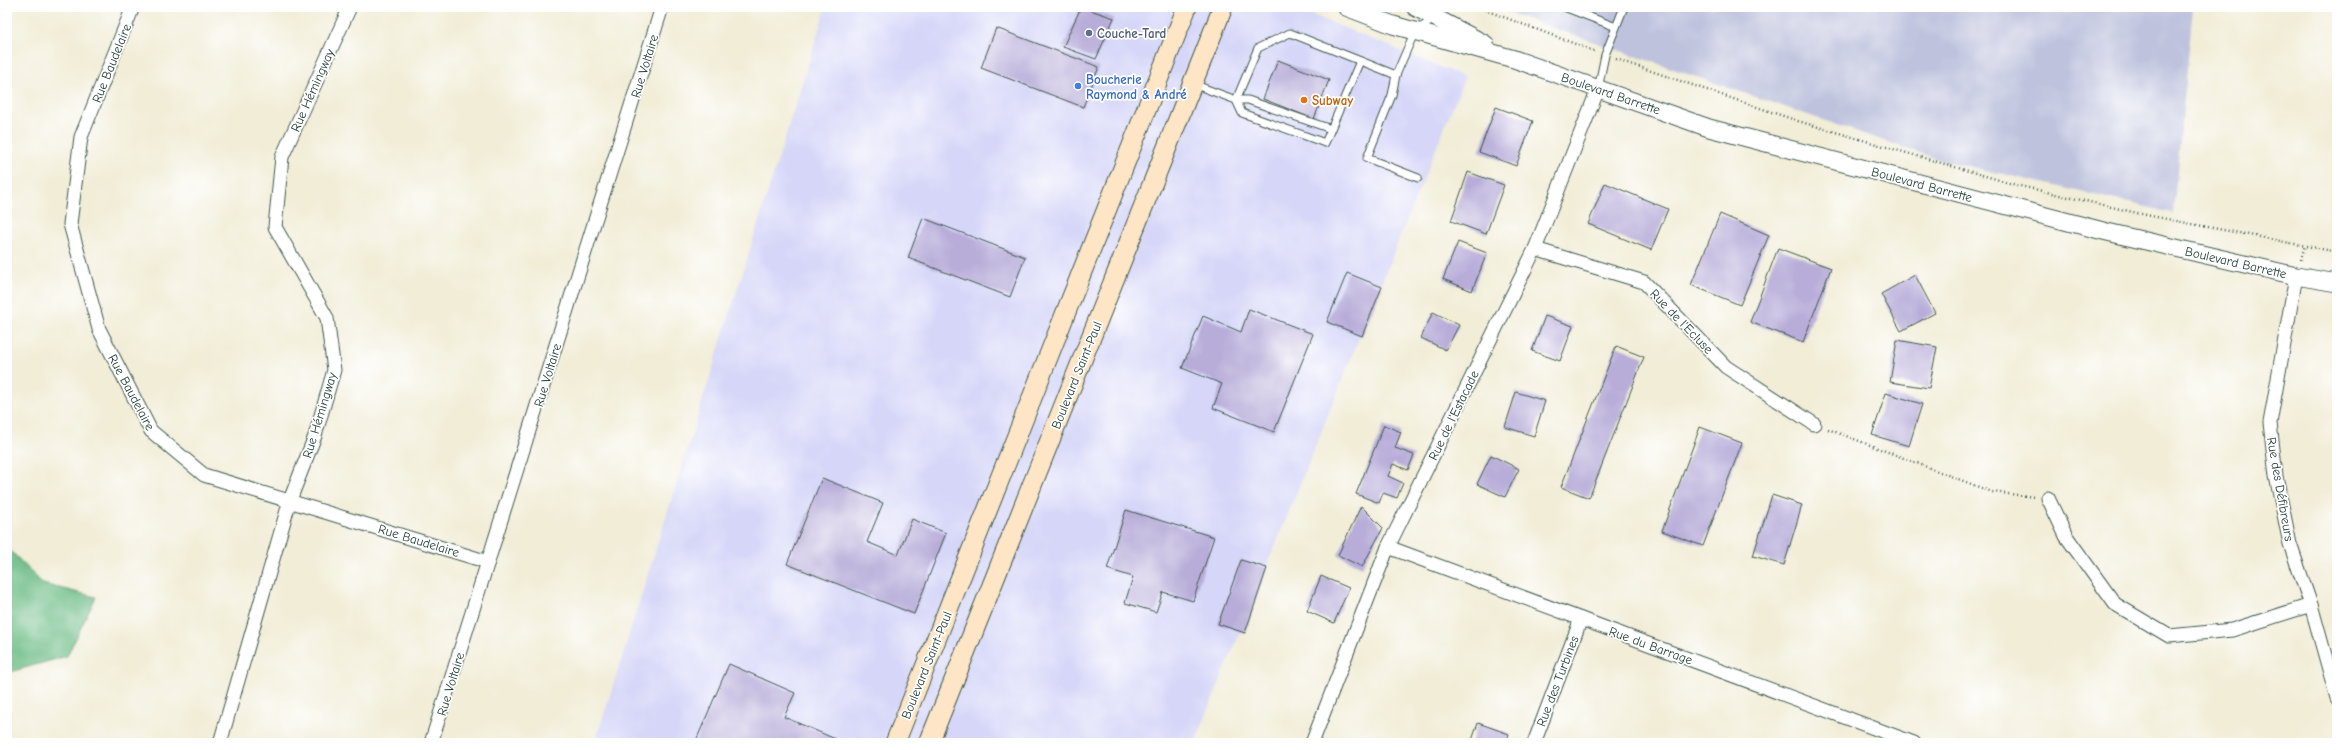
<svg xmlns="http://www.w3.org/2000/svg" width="2344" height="750" font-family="'Comic Neue',sans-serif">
<rect width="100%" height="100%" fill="#fff"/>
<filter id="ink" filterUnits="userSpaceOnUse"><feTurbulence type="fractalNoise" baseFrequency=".025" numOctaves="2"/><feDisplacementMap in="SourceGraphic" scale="8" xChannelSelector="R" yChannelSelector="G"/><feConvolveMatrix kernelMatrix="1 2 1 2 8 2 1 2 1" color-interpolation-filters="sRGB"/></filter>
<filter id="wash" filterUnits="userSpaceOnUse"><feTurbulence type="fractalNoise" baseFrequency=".012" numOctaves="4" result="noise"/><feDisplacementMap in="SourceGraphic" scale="16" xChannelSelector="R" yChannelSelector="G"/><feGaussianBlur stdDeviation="0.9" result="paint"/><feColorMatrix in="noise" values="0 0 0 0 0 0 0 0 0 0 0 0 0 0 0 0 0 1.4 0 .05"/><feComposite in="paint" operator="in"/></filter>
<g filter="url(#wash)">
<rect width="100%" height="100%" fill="#f1edd7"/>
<!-- built -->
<polygon fill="#d6d7f8" points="826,7 1286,7 1300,10 1465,77 1195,743 595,743"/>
<!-- industrial -->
<polygon fill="#bec2dd" points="1492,7 2193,7 2173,213 1937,159"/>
<!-- forest -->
<polygon fill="#6cbb85" stroke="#467c5c" points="7,547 43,584 96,597 67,656 7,673"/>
<g id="blocks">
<!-- building -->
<g fill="#b8add9">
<polygon points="1081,7 1114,18 1096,59 1063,47"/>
<polygon points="996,28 1099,67 1083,107 981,68"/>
<polygon points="1278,60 1329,80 1314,119 1263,99"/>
<polygon points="1496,107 1533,121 1516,166 1479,152"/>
<polygon points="1468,172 1504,185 1486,234 1451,221"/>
<polygon points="1605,183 1668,209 1651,250 1588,224"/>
<polygon points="1720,214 1769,235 1740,305 1691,285"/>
<polygon points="923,218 1025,257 1010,297 908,258"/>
<polygon points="1458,242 1487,253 1472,291 1443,279"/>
<polygon points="1778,248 1831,268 1803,342 1750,322"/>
<polygon points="1347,273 1382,287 1362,336 1327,322"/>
<polygon points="1915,275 1935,313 1901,331 1881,294"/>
<polygon points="1249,309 1313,334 1274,432 1213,408 1222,384 1182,368 1203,316 1241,332"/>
<polygon points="1433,312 1459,325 1446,350 1421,338"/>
<polygon points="1545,316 1573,326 1560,361 1532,351"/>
<polygon points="1897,340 1937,347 1929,388 1890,382"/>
<polygon points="1616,346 1644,357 1589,498 1561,487"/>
<polygon points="1516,392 1545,401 1534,436 1505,427"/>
<polygon points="1886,393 1922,404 1909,446 1872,435"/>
<polygon points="1384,425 1401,432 1395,448 1414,455 1408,470 1393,464 1388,476 1403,483 1397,498 1383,493 1379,503 1356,494"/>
<polygon points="1700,427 1742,443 1703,546 1662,531"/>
<polygon points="1491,455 1519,469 1505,497 1477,484"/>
<polygon points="822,478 883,503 867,542 898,555 912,519 946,533 914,614 787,564"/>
<polygon points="1772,495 1802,505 1784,565 1753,556"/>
<polygon points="1361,506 1383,528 1362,567 1338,555"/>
<polygon points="1126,510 1214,537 1193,601 1163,592 1156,612 1125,603 1133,577 1107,569"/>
<polygon points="1241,560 1267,568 1245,633 1218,624"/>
<polygon points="1321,576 1349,588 1334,623 1307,611"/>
<polygon points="729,664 795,693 784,717 840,741 839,743 695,743"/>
<polygon points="1478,723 1509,734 1506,743 1471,743"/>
</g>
</g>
</g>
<g filter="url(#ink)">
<use href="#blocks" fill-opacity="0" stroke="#3e574c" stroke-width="1"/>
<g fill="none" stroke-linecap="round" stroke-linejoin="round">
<!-- service casing -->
<g stroke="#3e574c" stroke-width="9">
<g id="service">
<polyline points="1564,7 1616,27"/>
<polyline points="1396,75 1392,95 1367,158 1418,178"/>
<polyline points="1193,84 1236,100 1258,48 1290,33 1396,75 1415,31 1436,18 1440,7"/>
<polyline points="1598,89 1605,55 1624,7"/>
<polyline points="1331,129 1248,100 1236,100 1242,113 1325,143 1360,61"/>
</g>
</g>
<!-- minor casing -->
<g stroke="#3e574c" stroke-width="15">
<g id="minor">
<polyline points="133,7 81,137 70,224 99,329 151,431 204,475 488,562"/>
<polyline points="1535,249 1644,282 1726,367 1814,424"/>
<polyline points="2296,276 2270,423 2276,476 2290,544 2311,605 2337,698"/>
<polyline points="2048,498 2066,536 2115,604 2169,636 2232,630 2311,605"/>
<polyline points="1388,547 1914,743"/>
<polyline points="220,743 290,500 315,436 334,370 327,318 275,227 282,157 350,7"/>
<polyline points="431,743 662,7"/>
<polyline points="1312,743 1388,547 1535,249 1598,89"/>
<polyline points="1534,743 1581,619"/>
</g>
</g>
<!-- tertiary casing -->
<g stroke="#3e574c" stroke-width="19">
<g id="tertiary">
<polyline points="1346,7 1393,25 1514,59 1709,128 2103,231 2296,276 2337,283"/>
<polyline points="1415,7 1485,44"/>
</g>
</g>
<!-- secondary casing -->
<g stroke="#3e574c" stroke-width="21">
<g id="secondary">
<polyline points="895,743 1187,7"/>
<polyline points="929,743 1223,7"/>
</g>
</g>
<!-- path -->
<g stroke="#3e574c" stroke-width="2.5" stroke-dasharray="1 3" stroke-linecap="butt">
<polyline points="1477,7 1594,51"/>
<polyline points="1616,59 1798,121 2016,185 2146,215 2337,252"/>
<polyline points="2301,260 2305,245"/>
<polyline points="1828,429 1992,492 2035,497"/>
</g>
<!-- service -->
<use href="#service" stroke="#fff" stroke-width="7"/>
<!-- minor -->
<use href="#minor" stroke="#fff" stroke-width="13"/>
<!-- tertiary -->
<use href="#tertiary" stroke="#fff" stroke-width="17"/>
<!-- secondary -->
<use href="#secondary" stroke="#fde5c5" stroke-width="19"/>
</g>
</g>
<!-- markers -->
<circle fill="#5c6f8a" stroke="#fff" stroke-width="1.5" cx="1089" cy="33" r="4"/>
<circle fill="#3f7fe0" stroke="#fff" stroke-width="1.5" cx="1078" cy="86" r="4"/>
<circle fill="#e8710a" stroke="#fff" stroke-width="1.5" cx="1304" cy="100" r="4"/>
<g text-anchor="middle" stroke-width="3.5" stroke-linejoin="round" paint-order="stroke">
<!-- service labels -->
<g font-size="13" font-weight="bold" fill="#4e5e75" stroke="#fff" text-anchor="start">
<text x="1097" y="38">Couche-Tard</text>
</g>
<!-- street labels -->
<g font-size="13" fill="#1f3d34" stroke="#fff">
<text transform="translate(111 63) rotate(-68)" y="5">Rue Baudelaire</text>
<text transform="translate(644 66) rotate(-73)" y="5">Rue Voltaire</text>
<text transform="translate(312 90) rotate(-66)" y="5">Rue Hémingway</text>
<text transform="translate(1611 93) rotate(19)" y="5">Boulevard Barrette</text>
<text transform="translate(1922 184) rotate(15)" y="5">Boulevard Barrette</text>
<text transform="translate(2236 262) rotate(13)" y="5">Boulevard Barrette</text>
<text transform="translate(1682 321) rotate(46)" y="5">Rue de l'Ecluse</text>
<text transform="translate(547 375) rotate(-73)" y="5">Rue Voltaire</text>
<text transform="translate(1076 375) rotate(-68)" y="5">Boulevard Saint-Paul</text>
<text transform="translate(132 392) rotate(62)" y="5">Rue Baudelaire</text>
<text transform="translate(319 415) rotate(-73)" y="5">Rue Hémingway</text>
<text transform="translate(1453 415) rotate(-64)" y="5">Rue de l'Estacade</text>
<text transform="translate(2281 489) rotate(80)" y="5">Rue des Défibreurs</text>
<text transform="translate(419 540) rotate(17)" y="5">Rue Baudelaire</text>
<text transform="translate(1651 645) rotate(20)" y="5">Rue du Barrage</text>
<text transform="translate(926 665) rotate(-68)" y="5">Boulevard Saint-Paul</text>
<text transform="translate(1557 681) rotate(-69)" y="5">Rue des Turbines</text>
<text transform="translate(450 684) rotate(-73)" y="5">Rue Voltaire</text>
</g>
<!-- shop labels -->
<g font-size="13" font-weight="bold" fill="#366cbe" stroke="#fff" text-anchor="start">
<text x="1086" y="84">Boucherie<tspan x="1086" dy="15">Raymond &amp; André</tspan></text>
</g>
<!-- food labels -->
<g font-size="13" font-weight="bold" fill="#c56008" stroke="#fff" text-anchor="start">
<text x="1312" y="105">Subway</text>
</g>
</g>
<!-- margin -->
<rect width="2344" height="750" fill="none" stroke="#fff" stroke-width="24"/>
</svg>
